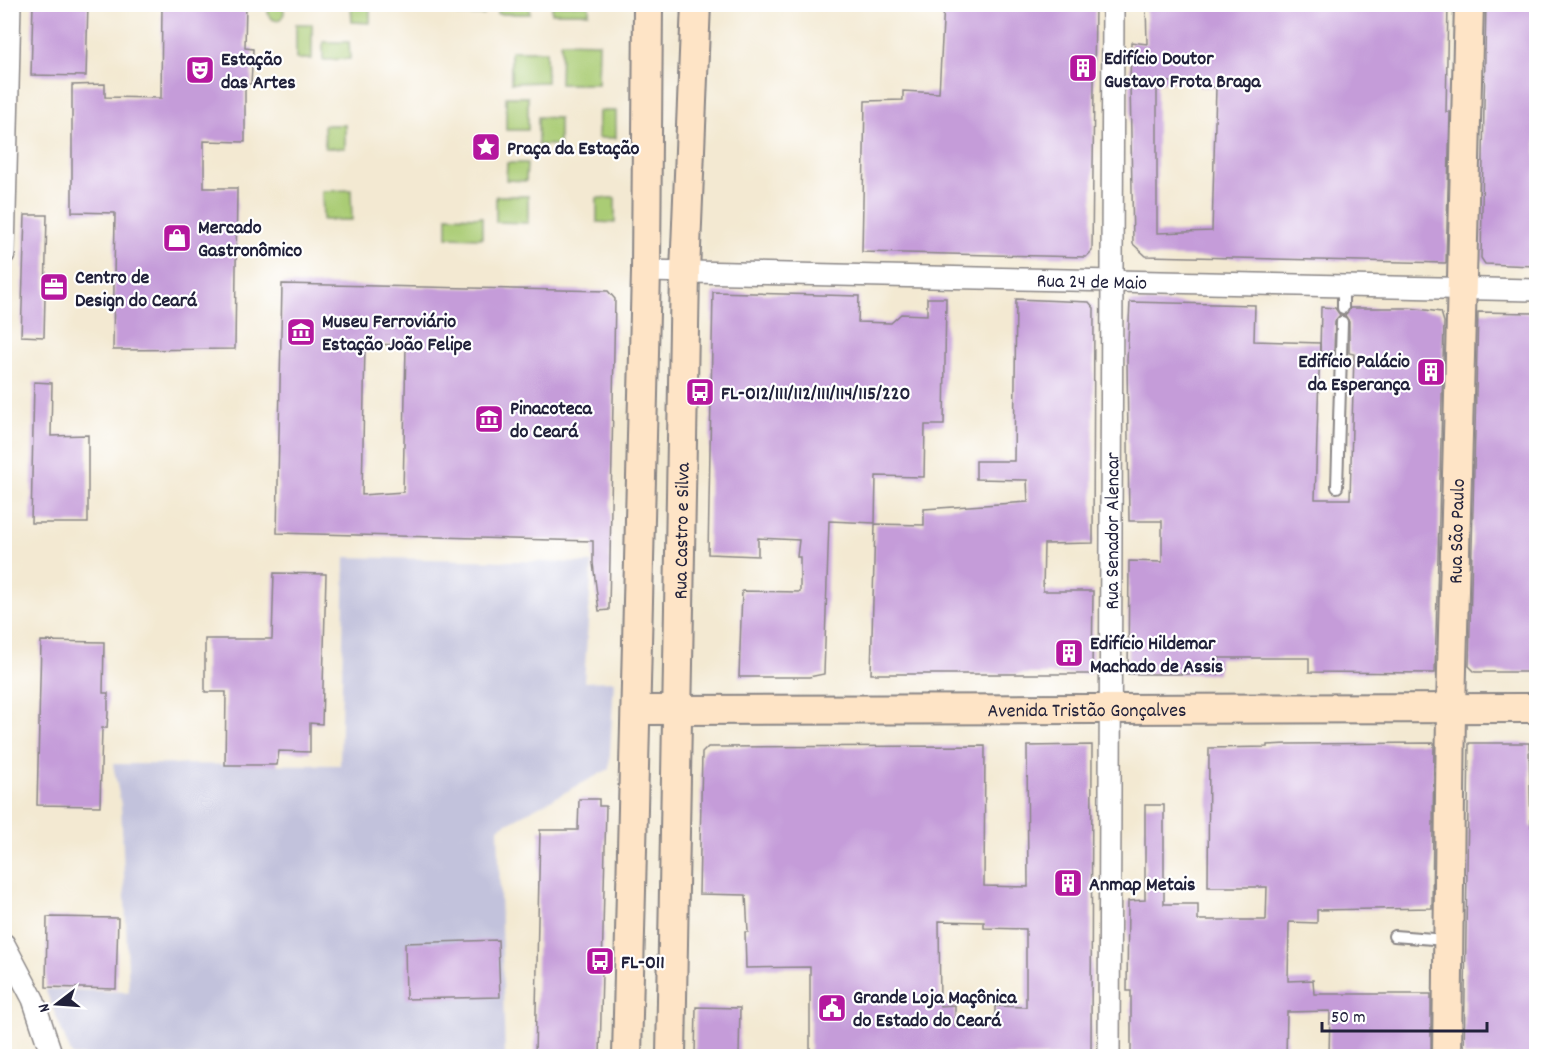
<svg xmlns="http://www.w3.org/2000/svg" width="1541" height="1061" font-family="Dekko,sans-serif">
<rect width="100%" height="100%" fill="#fff"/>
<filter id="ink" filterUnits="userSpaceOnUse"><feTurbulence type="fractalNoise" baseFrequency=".0167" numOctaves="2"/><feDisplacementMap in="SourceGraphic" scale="12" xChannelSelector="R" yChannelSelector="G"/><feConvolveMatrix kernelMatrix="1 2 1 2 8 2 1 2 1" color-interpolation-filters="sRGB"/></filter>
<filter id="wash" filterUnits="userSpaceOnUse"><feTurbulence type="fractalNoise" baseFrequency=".008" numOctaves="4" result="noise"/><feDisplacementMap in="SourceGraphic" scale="24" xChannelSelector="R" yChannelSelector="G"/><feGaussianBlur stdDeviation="1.35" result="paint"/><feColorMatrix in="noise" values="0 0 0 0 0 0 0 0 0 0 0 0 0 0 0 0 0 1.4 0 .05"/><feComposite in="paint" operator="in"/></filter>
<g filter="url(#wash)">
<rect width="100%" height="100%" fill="#f3e9d2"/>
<!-- industrial -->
<polygon fill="#c2c2dc" points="345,557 592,563 584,682 614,681 609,769 498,828 505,1056 72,1056 45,989 129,992 121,805 113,764 340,765"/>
<!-- green -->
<g fill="#aacc74" stroke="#667758" stroke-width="1.5">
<circle cx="276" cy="12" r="8"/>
<polygon points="351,5 370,5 370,23 352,22"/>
<rect x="457" y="5" width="27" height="10"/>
<rect x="498" y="5" width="32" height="9"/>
<rect x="552" y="5" width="37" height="8"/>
<rect x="296" y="24" width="16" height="35"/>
<polygon points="323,42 349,42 350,59 323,60"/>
<polygon points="561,42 599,43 598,84 560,84"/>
<polygon points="511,51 546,51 547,82 511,83"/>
<rect x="506" y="97" width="22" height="33"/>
<polygon points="599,111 616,111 616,138 598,138"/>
<polygon points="538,117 559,118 559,145 538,145"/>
<polygon points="324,125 345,125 345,148 325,148"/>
<polygon points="507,163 527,163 526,181 506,180"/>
<polygon points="351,190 352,220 323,220 322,191"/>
<polygon points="496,196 528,196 528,223 496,222"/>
<polygon points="597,198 615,198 615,223 597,222"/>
<polygon points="447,216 482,217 482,238 447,237"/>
</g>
<g id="blocks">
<!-- building -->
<g fill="#c59cd9" fill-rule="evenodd">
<polygon points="33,4 88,4 86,76 31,75"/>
<polygon points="162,4 246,4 245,48 253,49 251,84 245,84 245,142 204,141 204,188 237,188 235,349 113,350 115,213 72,212 72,85 105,84 105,97 161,98"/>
<polygon points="944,4 1095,4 1092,251 1086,257 862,252 865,101 903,100 903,91 939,93"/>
<path d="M1146 4H1372V8L1448 4 1446 112H1450L1446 263 1146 256 1133 244 1130 83 1131 42 1147 44ZM1161 82H1199V87H1216L1212 231 1157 233V84Z"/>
<polygon points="1486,4 1536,4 1536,266 1485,264 1481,258"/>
<polygon points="25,215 47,215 44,337 21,336"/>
<path d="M282 284 608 291 615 299 609 610 599 611 593 563V541L277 533ZM365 344 406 345 403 492 362 495Z"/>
<polygon points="713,292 859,296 858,322 891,323 901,314 927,315 927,298 946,298 944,425 925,425 924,477 876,476 875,523 829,521 824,674 809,677 739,677 742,591 800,592 800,557 797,557 799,540 758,538 758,556 708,554"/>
<polygon points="1016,299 1089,302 1094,308 1093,543 1044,544 1043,591 1093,591 1092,674 871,674 875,524 924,525 924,509 1028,502 1027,480 976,479 976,461 1014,461"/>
<polygon points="1130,302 1255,305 1254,341 1320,343 1315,499 1350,499 1354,354 1349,353 1349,322 1345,315 1350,308 1410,308 1441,312 1444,322 1435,673 1309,672 1309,658 1219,658 1218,674 1128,674 1129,561 1162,562 1162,521 1129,521 1127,360"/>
<polygon points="1321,307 1335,308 1340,315 1335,321 1334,353 1320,352"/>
<polygon points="1478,312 1536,313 1536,672 1475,672 1469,666"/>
<polygon points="34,382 52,383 51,436 88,435 88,523 31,523"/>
<polygon points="274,573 326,574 322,724 310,723 310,752 279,751 277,765 225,765 226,692 205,692 205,639 272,639"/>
<polygon points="41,641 104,642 103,693 108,693 108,713 107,728 102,728 100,806 37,805"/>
<polygon points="1434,743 1432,908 1317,910 1317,923 1289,922 1288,981 1313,980 1314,994 1431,994 1431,1056 1329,1056 1330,1011 1287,1012 1286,1056 1131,1056 1131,991 1127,991 1128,901 1145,900 1145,805 1164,805 1164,904 1198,904 1198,920 1266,920 1267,887 1208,887 1209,748 1267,747 1267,745 1288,744"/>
<polygon points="1469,743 1529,743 1531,827 1536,827 1536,1056 1464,1056"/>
<path d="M1092 745 1091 1056H810V967L746 968 745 932H748L746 895 699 894 702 753 708 747 985 746 984 886 1028 887 1027 746ZM939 921 984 922V928L1026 929V1007L995 1006V1027H955V1005L940 1006Z"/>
<polygon points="579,799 599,799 599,806 606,806 600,1056 535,1056 540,830 578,830"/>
<polygon points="47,917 118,918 116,989 46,987"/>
<polygon points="498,940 500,997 406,999 405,943"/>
<polygon points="696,1007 740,1008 739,1056 695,1056"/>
</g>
</g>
</g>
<g filter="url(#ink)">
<use href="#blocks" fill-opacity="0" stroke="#8a8686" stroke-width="1.5"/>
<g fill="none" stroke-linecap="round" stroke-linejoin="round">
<!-- lane casing -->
<g stroke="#8a8686" stroke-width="14">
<g id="lane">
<polyline points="1343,308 1343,286"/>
<polyline points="1337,487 1342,322"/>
<polyline points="1394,936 1446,940"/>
</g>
</g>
<!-- street casing -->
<g stroke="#8a8686" stroke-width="24">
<g id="street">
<polyline points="4,254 10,4"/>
<path id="s1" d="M646 271 1536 290"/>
<polyline points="4,944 33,999 52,1056"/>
<path id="s2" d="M1109 1056 1113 4"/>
</g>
</g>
<!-- secondary casing -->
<g stroke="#8a8686" stroke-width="32">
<g id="secondary">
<path id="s3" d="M637 710 1536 708"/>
<polyline points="627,1056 646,271 648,4"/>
<path id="s4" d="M671 1056 685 272 696 4"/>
<path id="s5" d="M1447 1056 1451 709 1469 4"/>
</g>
</g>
<!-- lane -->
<use href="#lane" stroke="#fff" stroke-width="10"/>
<!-- street -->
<use href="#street" stroke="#fff" stroke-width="21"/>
<!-- secondary -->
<use href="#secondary" stroke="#fee4c6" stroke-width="28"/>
</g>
</g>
<!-- icons -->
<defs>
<g id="building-square" transform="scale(1.5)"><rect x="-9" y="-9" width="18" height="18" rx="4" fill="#b5179e" stroke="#fff"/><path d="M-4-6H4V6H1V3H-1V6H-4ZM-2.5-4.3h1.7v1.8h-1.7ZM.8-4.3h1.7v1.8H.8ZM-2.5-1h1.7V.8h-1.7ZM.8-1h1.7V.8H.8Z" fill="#fff"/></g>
<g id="theatre-square" transform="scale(1.5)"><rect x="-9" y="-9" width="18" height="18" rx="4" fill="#b5179e" stroke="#fff"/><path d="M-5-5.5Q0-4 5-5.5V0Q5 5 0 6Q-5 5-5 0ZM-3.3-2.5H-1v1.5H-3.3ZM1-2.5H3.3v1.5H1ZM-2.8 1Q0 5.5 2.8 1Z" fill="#fff"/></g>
<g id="sight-square" transform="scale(1.5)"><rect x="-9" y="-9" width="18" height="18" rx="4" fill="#b5179e" stroke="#fff"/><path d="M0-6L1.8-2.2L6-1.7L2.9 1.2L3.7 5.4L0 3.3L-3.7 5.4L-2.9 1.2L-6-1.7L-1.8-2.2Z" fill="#fff"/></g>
<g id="shop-square" transform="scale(1.5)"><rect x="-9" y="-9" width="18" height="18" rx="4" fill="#b5179e" stroke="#fff"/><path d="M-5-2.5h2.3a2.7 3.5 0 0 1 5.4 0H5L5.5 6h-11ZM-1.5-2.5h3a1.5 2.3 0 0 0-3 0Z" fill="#fff"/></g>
<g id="office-square" transform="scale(1.5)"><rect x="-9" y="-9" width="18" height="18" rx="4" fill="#b5179e" stroke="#fff"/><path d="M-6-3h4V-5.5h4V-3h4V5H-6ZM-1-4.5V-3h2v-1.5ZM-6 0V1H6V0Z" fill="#fff"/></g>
<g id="museum-square" transform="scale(1.5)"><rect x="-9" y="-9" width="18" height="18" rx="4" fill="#b5179e" stroke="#fff"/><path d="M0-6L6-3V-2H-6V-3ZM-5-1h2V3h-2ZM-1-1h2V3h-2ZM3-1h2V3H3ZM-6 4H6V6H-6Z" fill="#fff"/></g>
<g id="bus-square" transform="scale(1.5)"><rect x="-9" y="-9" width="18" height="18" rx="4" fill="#b5179e" stroke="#fff"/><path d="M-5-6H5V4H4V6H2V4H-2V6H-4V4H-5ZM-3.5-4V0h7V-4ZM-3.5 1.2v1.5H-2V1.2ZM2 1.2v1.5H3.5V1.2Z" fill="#fff"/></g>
<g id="civic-square" transform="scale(1.5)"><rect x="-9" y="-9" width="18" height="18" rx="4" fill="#b5179e" stroke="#fff"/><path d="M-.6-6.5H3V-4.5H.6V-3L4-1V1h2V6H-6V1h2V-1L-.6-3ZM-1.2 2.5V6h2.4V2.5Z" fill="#fff"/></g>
</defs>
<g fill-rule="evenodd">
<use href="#building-square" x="1083" y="68"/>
<use href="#theatre-square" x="200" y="70"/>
<use href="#sight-square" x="486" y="147"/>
<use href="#shop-square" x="177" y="238"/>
<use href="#office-square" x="54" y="287"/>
<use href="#museum-square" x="301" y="332"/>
<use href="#building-square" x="1431" y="372"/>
<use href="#bus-square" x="700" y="392"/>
<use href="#museum-square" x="489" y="419"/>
<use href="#building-square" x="1069" y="653"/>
<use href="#building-square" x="1068" y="883"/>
<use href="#bus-square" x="600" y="961"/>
<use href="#civic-square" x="832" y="1008"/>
</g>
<g text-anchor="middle" stroke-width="4.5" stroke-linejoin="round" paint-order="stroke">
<!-- poi labels -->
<g font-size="20" font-weight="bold" fill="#22223b" stroke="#fff" text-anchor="start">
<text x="1104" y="64">Edifício Doutor<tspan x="1104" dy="23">Gustavo Frota Braga</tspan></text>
<text x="221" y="65">Estação<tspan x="221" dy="23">das Artes</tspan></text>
<text x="507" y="154">Praça da Estação</text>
<text x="198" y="233">Mercado<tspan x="198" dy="23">Gastronômico</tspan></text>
<text x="75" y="283">Centro de<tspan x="75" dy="23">Design do Ceará</tspan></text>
<text x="322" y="327">Museu Ferroviário<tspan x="322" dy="23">Estação João Felipe</tspan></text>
<text x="1410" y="367" text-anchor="end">Edifício Palácio<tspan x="1410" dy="23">da Esperança</tspan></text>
<text x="721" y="399">FL-012/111/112/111/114/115/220</text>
<text x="510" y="414">Pinacoteca<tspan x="510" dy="23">do Ceará</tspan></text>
<text x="1090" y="649">Edifício Hildemar<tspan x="1090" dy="23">Machado de Assis</tspan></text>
<text x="1089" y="890">Anmap Metais</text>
<text x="621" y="968">FL-011</text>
<text x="853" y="1003">Grande Loja Maçônica<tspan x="853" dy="23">do Estado do Ceará</tspan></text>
</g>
<!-- street labels -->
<g font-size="20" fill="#22223b" stroke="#fff">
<text dy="7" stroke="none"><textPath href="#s1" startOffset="446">Rua 24 de Maio</textPath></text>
<text dy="7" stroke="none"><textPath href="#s4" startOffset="525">Rua Castro e Silva</textPath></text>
<text dy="7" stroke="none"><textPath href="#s2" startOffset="525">Rua Senador Alencar</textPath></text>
<text dy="7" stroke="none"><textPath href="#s5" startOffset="525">Rua São Paulo</textPath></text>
<text dy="7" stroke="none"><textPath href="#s3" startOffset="450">Avenida Tristão Gonçalves</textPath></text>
</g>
</g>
<!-- margin -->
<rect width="1541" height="1061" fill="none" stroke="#fff" stroke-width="24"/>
<!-- north arrow -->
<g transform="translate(57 1004) rotate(253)" stroke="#ffffff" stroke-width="4.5" paint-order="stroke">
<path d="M0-4.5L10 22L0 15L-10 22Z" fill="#22223b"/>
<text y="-9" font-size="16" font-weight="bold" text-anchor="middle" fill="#22223b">N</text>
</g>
<!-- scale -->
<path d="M1322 1022v9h165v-9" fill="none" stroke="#22223b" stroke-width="3"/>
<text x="1331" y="1022" font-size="18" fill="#22223b" stroke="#ffffff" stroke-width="4.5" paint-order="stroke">50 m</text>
</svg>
